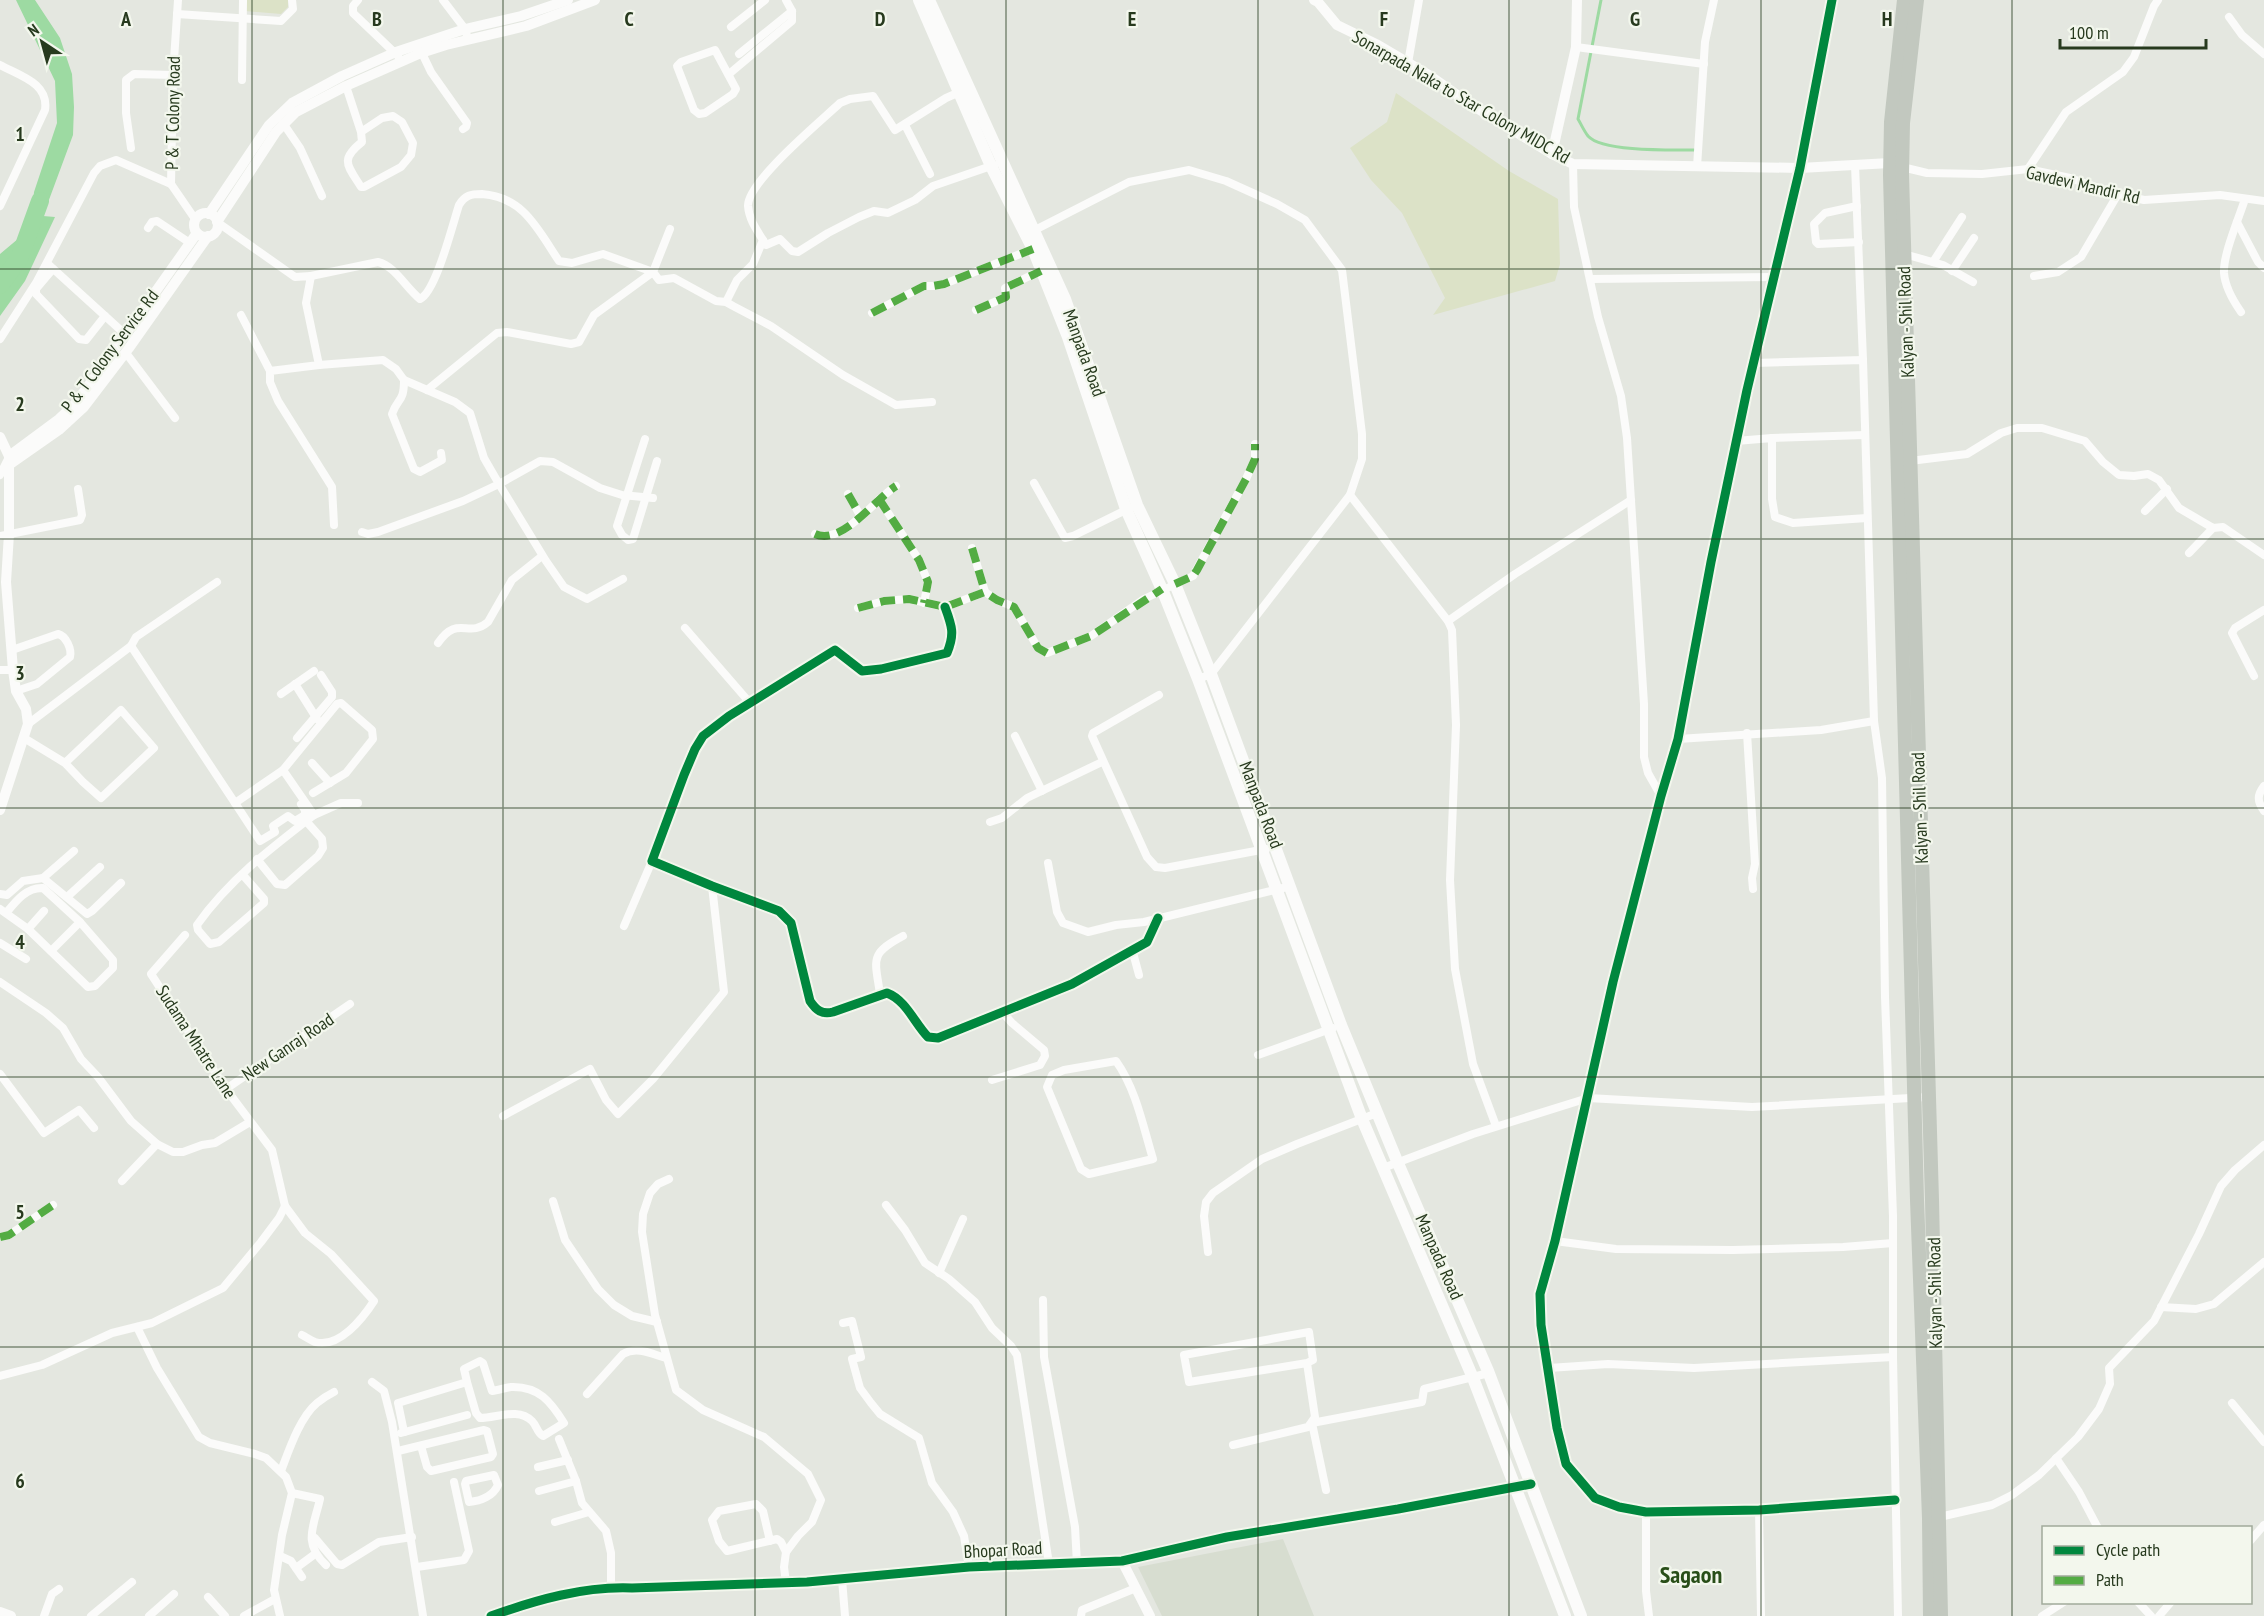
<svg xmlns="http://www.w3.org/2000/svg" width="2264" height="1616" font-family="'PT Sans Narrow',sans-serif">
<rect width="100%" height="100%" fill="#e4e7e0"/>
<!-- built -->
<polygon fill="#d7ddd0" points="1283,1539 1314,1616 1162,1616 1138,1567"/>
<!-- green -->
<g fill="#dce2c7">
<polygon points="247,0 288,0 288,7 281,14 245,11"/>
<polygon points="1396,93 1509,171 1558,199 1560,264 1555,281 1433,315 1445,298 1402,213 1371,180 1350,148 1387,122"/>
</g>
<!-- water -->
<polygon fill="#9ddaa2" points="16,0 35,0 60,38 72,74 74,107 73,135 43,216 55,217 25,281 0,316 0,254 31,228 34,192 57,123 55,81"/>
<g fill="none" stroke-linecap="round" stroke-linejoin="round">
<!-- stream -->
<path stroke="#9ddaa2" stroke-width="3" d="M1601 0 1578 119C1581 124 1584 131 1588 136 1602 152 1672 150 1694 150"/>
<!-- river -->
<polyline stroke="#9ddaa2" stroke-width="18" points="0,285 19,259 40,201"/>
<!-- minor -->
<g stroke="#fbfbfa" stroke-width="8">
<polyline points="178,0 173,75 171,184 195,219"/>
<polyline points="358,0 353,6 353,13 398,56"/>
<polyline points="443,0 465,29 468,39"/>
<polyline points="1832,0 1800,168 1747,390 1711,562 1678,739 1661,796 1613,982 1555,1241 1540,1294 1541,1325 1557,1428 1566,1464 1595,1498 1619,1507 1646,1512 1759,1510 1895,1500"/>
<polyline points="177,14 281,21 293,9 292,0"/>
<polyline points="2229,17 2242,35 2264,54"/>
<polyline points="731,27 765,0"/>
<polyline points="1576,47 1704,64"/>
<polyline points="420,49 431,72 467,123 466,127 463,129"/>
<polygon points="715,50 736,89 733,94 705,113 699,114 694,110 677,66 681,62"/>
<polyline points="739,54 792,11"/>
<polyline points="1408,63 1419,0"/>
<path d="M0 65C20 76 49 83 45 110L0 206"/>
<polyline points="729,74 792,21 792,11 786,0"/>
<polyline points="242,80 243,0"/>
<path d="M346 86 361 132 382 118 393 116 402 122 413 143 411 155 401 167 364 187H361C348 166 339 160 362 142L361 132"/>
<polyline points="283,123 300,148 322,196"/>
<polyline points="905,125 930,174"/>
<polyline points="131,148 126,113 126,80 134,74 173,75"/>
<polyline points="1573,164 1574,207 1598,317 1621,396 1627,438 1644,704 1644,757 1648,773 1661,796"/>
<polyline points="1855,165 1863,360"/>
<polyline points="1697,167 1705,42 1714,0"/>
<polyline points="1902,167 1927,173 1982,174 2028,169 2070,178 2110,192 2144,200 2220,195 2264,201"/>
<polyline points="2028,169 2066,112 2123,72 2134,57 2154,6 2158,0"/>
<polyline points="1857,206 1825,213 1814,224 1816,242 1818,244 1859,242"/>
<polyline points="217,222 295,277 311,276 306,303 319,365 270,371 270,382 278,401 332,487 334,525"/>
<polyline points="2237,222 2258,262 2264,268"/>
<polyline points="148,228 152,222 157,221 190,243"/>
<polyline points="670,229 653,272 659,280 674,278 716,301 726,302 733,306 771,326 843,375 896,405 932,402"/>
<polyline points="1031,232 1129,182 1189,170 1226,181 1277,204 1305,220 1342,270 1362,434 1362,459 1350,495 1211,674 1198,679"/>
<polyline points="763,240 766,245 780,239 792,251 798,252 828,233 859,217 874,211 888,213 915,200 933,186 994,165"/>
<polyline points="1904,254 1943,265 1973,282"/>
<polyline points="1933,262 1962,217"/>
<polyline points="49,265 126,335"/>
<polyline points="53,269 36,289 36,294 79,339 86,340 105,316"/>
<polyline points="1952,271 1974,238"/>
<path d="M311 276 378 262C395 266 406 288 420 299 436 292 453 223 459 205 465 195 471 194 482 194 524 197 538 230 559 261L572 263 603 254 653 272"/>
<polyline points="2034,276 2058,272 2081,257 2118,194"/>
<polyline points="1590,279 1773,277"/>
<path d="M726 302 737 280 753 264 763 240C756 229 749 219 748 206 747 182 821 121 840 103L850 99 873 96 895 130 946 98 962 91"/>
<polyline points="976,310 1006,297 1005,288 1044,269"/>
<path d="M2241 312C2234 302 2225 286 2224 273 2223 254 2239 218 2245 199"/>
<polyline points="872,313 924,286 933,286 944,284 1038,247"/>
<polyline points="241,315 270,371"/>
<polyline points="0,339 36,283 94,173 100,166 116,160 171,184"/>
<polyline points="126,353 175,418"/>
<polyline points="1754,363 1863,360 1874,721 1882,778 1885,997 1893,1216 1893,1357 1898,1616"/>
<polyline points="319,365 383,360 396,369 404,380 455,402 470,413 484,458 499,484 463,501 378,532 368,534 362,532"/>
<path d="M404 380C404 403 398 397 392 414L414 469 420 472 442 460 441 453"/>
<polyline points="427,390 497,333 507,332 571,344 579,342 594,315 653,272"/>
<polyline points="1772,438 1865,435"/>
<polyline points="645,439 617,526 622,535 628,540 633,539 657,461"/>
<polyline points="1736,441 1772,438 1772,499 1775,517 1793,523 1867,518"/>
<polyline points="1910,461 1967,454 2001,433 2017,428 2042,428 2085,441 2103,462 2119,475 2134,476 2148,474 2159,480 2179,508 2213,528 2223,527 2264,555"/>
<polyline points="0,475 8,459"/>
<polyline points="1034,483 1065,538 1073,536 1130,508"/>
<polyline points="848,494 861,517"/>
<polyline points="1350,495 1448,621 1515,574 1631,500"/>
<polyline points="879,499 919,560 928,582 924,603"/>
<polyline points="2145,511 2167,489"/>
<path d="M815 534C842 546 875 499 896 486"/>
<polyline points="0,536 80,520 82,515 78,489"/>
<polyline points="972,548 985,592"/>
<polyline points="2189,553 2213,528"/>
<polyline points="623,579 587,599 564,587 546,561 499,484 540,461 553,462 600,488 622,495 653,498"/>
<path d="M945 607C952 626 955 634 947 653L881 669 862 671 835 650 729 716 703 736 695 749 684 775 652 861 712 886 779 911 791 923 810 1001C816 1010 822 1015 833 1012L887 993C906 1000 915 1024 928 1037L938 1038 1072 984 1147 942 1158 918"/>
<polyline points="858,608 884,601 909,599 945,607 985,592 997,600 1014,607 1038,648 1047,653 1091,636 1144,599 1193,576 1246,479 1255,459 1255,444"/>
<polyline points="1448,621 1452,630 1456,725 1450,880 1455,969 1473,1064 1496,1126"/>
<polyline points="685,628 750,703"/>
<path d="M438 643C458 614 468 639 488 622L512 580 542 556"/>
<polyline points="131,646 136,637 217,582"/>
<path d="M12 650 58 634C66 636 72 649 70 657L37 684 16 691"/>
<polyline points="0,670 13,670"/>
<polyline points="2254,676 2232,633 2235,628 2264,610"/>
<polyline points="295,684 317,719"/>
<polyline points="281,694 314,671"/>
<polyline points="1159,695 1093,733 1092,736 1147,857 1156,867 1165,868 1266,849"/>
<path d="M28 724 131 646 235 803 283 770 314 815C271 848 229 880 197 925L198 930 210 944 219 942 264 903V899L242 874"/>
<polyline points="1747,733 1755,864 1752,878 1753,889"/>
<polyline points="1015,736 1042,791"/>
<polyline points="24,738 65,763 83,782 101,798 154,748 121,710 65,763"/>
<polyline points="297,738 332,697 332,692 321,675"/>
<polyline points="1678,739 1821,730 1874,721"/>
<polyline points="312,763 330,783"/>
<polyline points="283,770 337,704 341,703 372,730 373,739 346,773 313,793"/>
<path d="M2264 786C2257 795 2257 801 2264 811"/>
<polyline points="235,803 260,841 275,832 273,826 288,816 295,821 305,815 305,810 301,804"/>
<polyline points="314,815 341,803 358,803"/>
<polyline points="990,822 1002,818 1027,798 1102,762"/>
<polyline points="257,859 277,884 285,885 318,856 323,848 322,839 306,821"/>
<polyline points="1048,863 1057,912 1063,923 1088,932 1116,925 1144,922 1291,886"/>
<polyline points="43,878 74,851"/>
<polyline points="0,894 7,895 23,881 43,878 87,914 92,911 121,883"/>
<polyline points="67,897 100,867"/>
<path d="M0 909 28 929 88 987 95 986 113 968V960L80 922 43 888C27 887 16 901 7 912"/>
<polyline points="624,926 652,861"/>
<polyline points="28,929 44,911"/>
<polyline points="0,943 26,959"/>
<polyline points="1132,949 1139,975"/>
<polyline points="51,951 80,922"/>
<polyline points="0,982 46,1013 63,1028 81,1059 98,1077 131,1121 157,1144 173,1152 183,1152 202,1145 215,1143 250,1122"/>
<path d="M880 994C875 959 869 954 903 936"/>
<polyline points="1258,1055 1333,1028"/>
<path d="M1116 1061C1136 1089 1143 1126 1153 1159L1089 1174 1081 1169 1047 1087 1052 1075 1064 1070Z"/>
<polyline points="0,1074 44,1133 79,1110 94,1128"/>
<polyline points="992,1080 1040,1065 1045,1056 1044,1050 1012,1023 1003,1013"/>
<polyline points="226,1089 350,1004"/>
<polyline points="503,1116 590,1069 606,1100 618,1114 653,1079 724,992 712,886"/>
<polyline points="1383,1168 1473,1134 1588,1098 1752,1107 1928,1097"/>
<polyline points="669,1179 658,1184 650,1193 643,1214 642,1232 655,1315 676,1390 703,1410 764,1437 808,1474 821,1500 812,1522 798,1536 786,1552 784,1567 786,1583"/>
<polyline points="122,1181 157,1144"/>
<polyline points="553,1201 565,1240 598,1289 614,1305 632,1316 657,1322"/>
<polyline points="886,1205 905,1230 925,1263 949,1279 975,1302 992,1328 1011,1346 1017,1355 1049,1564"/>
<path d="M285 1206 305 1233 331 1254 374 1301C363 1318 339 1349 315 1342 310 1340 306 1337 302 1335"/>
<polyline points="0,1237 9,1235 53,1205"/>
<polyline points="1555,1241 1616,1249 1733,1250 1843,1247 1893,1243"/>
<polyline points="1208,1252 1204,1216 1206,1202 1213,1193 1262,1159 1297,1144 1377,1113"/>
<polyline points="939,1273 963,1219"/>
<polyline points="1043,1300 1044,1357 1075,1527 1077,1564"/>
<polyline points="2161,1307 2196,1309 2214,1304 2264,1262"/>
<polyline points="843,1323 852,1321 861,1357 852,1359 860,1388 871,1403 880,1414 919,1438 932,1483 953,1512 964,1536 969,1567"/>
<polyline points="137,1327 157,1368 199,1437 210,1443 255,1454 266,1458 286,1477 292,1493 282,1535 274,1590 280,1616"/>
<polyline points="1549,1368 1608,1364 1694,1368 1893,1357"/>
<polyline points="0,1376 42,1365 112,1333 152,1323 223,1288 261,1242 279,1218 285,1206 272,1150 226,1089 151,974 185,935"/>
<polyline points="372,1382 384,1391 392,1422 423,1616"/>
<path d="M587 1394 623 1354C637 1346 652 1354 666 1358"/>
<polyline points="2232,1403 2264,1442"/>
<path d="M404 1432 398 1403 467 1382 464 1369 480 1361 483 1363 492 1391C498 1390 505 1388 511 1387 539 1386 551 1402 564 1423L543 1436C537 1433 537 1426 532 1421 518 1407 497 1418 480 1418L476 1413 467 1382"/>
<polyline points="401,1433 467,1415"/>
<polyline points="559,1439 576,1481 582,1503 606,1531 611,1553 611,1587"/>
<polyline points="1233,1445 1308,1427 1315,1417 1307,1363 1313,1360 1309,1332 1184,1355 1189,1382 1307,1363"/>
<polyline points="398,1451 484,1430 487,1431 493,1454 491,1457 431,1471 427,1467 421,1446"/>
<polyline points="2056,1458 2079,1492 2098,1528"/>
<polyline points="538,1467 568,1460"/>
<path d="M281 1471C289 1450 300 1417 317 1403 322 1399 328 1395 334 1392"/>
<path d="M494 1475 498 1485C493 1496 481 1501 469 1502L465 1484 466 1481Z"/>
<polyline points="1326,1490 1312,1423 1422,1402 1424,1389 1489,1373"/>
<polyline points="539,1491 576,1481"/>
<path d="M292 1493 320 1499C314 1526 302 1543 326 1565"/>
<polyline points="1759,1510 1761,1616"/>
<polyline points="1646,1512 1646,1591 1649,1616"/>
<polyline points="1935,1518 1992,1505 2012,1495 2039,1475 2078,1437 2099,1409 2110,1384 2109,1368 2154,1321 2199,1234 2221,1186 2235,1170 2264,1145"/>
<polyline points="555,1522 589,1512"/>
<polyline points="315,1538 337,1564 342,1565 379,1542 412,1537"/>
<polyline points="770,1541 763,1511 756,1504 719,1511 712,1520 719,1541 727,1551 777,1539 781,1542 786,1552"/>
<polyline points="2250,1541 2264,1525"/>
<polyline points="280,1556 291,1561 302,1577"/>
<polyline points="417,1567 464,1560 469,1551 454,1482"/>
<polyline points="296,1568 315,1554"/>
<polyline points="842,1579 845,1616"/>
<polyline points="208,1597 225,1616"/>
<polyline points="2138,1602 2151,1616"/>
<polyline points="44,1616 52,1594 59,1589"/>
<polyline points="91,1616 132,1582"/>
<polyline points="149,1616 174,1594"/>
<polyline points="244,1616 275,1599"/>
<polyline points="1081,1616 1082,1610 1136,1588"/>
<polyline points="2042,1616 2064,1602"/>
<polyline points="2159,1616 2171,1602"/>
</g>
<!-- tertiary -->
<g stroke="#fbfbfa" stroke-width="10">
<polyline points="1314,0 1318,2 1337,25 1378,45 1429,75 1470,104 1552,154 1573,164 1800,168 1890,163 1896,165"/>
<polyline points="1552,154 1576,47 1577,0"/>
<circle cx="206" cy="225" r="12"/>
<polyline points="209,214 269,125 292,103 342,76 396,52 465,29 521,16 568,0"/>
<polyline points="217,222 276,132 296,112 346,86 421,53 446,45 526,26 595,0"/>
<polyline points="0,437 9,456 9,534 6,582 13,670 16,691 26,709 28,724 0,810"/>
<polyline points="9,456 59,419 74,405 103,366 197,233"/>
<polyline points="9,465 59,430 84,407 129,348 208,236"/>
<polyline points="1122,1561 1150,1616"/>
<polyline points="0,1612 11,1616"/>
<path d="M491 1616C536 1600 584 1586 632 1588L807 1582 969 1567 1122 1561 1227 1537 1398 1509 1531 1484"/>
</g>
<!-- secondary -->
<g stroke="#fbfbfa" stroke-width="12">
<polyline points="919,0 991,166 1033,249 1068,337 1126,509 1164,594 1198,679 1362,1119 1473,1378 1565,1616"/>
<polyline points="929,0 1065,299 1137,505 1175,584 1211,674 1341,1025 1397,1161 1488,1371 1581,1616"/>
</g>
<!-- primary -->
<g stroke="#c2c8bf" stroke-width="14">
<polyline points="1904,0 1891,122 1890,175 1917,1200 1929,1518 1930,1616"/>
<polyline points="1917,0 1903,123 1902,174 1932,1200 1941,1616"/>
</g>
<!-- quiet -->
<g stroke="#53ac43" stroke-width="8" stroke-dasharray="15 8" stroke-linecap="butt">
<polyline points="976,310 1006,297 1005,288 1041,271"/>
<polyline points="872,313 924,286 933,286 944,284 1033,249"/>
<polyline points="848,494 861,517"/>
<polyline points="879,499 919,560 928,582 924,603"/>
<path d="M815 534C842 546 875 499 896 486"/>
<polyline points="972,548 985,592"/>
<polyline points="1175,584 1193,576 1197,570 1246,479 1255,459 1255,444"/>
<polyline points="858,608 884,601 909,599 945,607 985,592 997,600 1014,607 1038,648 1047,653 1091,636 1162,589"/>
<polyline points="0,1237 9,1235 53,1205"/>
</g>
<!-- cycleway casing -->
<g stroke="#f3f7ed" stroke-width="13">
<g id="cycleway">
<polyline points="1832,0 1800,168 1747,390 1711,562 1678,739 1661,796 1613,982 1555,1241 1540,1294 1541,1325 1557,1428 1566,1464 1595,1498 1619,1507 1646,1512 1759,1510 1895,1500"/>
<path d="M945 607C952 626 955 634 947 653L881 669 862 671 835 650 729 716 703 736 695 749 684 775 652 861 712 886 779 911 791 923 810 1001C816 1010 822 1015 833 1012L887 993C906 1000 915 1024 928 1037L938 1038 1072 984 1147 942 1158 918"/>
<path d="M491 1616C536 1600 584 1586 632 1588L807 1582 969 1567 1122 1561 1227 1537 1398 1509 1531 1484"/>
</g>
</g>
<!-- cycleway -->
<use href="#cycleway" stroke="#00873e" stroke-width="9"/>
</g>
<!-- grid -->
<path fill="none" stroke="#273a1e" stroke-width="1.5" stroke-opacity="0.55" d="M252 0V1616M503 0V1616M755 0V1616M1006 0V1616M1258 0V1616M1509 0V1616M1761 0V1616M2012 0V1616M0 269H2264M0 539H2264M0 808H2264M0 1077H2264M0 1347H2264"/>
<g text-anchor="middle" stroke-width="4.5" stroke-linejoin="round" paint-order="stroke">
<!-- street labels -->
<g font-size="18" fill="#273a1e" stroke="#f3f7ed">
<text transform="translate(1461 97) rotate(30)" y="6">Sonarpada Naka to Star Colony MIDC Rd</text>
<text transform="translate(173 113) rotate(-89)" y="6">P &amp; T Colony Road</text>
<text transform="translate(2083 185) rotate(13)" y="6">Gavdevi Mandir Rd</text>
<text transform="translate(1906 322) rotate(-92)" y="6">Kalyan - Shil Road</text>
<text transform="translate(110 351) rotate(-53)" y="6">P &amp; T Colony Service Rd</text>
<text transform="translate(1084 353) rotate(70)" y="6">Manpada Road</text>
<text transform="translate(1261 805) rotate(69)" y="6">Manpada Road</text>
<text transform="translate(1920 808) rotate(-92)" y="6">Kalyan - Shil Road</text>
<text transform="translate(196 1042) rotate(57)" y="6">Sudama Mhatre Lane</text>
<text transform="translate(288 1047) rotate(-34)" y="6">New Ganraj Road</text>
<text transform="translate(1439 1257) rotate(66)" y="6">Manpada Road</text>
<text transform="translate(1935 1293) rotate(-91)" y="6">Kalyan - Shil Road</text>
<text transform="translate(1003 1550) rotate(-3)" y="6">Bhopar Road</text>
</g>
<!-- district labels -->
<g font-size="24" font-weight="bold" fill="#284e18" stroke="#f3f7ed">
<text x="1691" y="1583">Sagaon</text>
</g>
</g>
<g font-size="20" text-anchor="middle" font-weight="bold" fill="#273a1e" stroke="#f3f7ed" stroke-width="4.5" stroke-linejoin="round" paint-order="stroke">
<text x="126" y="26">A</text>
<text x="377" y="26">B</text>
<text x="629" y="26">C</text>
<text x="880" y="26">D</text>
<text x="1132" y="26">E</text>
<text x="1384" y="26">F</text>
<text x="1635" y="26">G</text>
<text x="1887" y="26">H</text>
<text x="20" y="141">1</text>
<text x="20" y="411">2</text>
<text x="20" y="680">3</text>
<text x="20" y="949">4</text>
<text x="20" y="1219">5</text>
<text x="20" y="1488">6</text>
</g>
<!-- legend -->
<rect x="2042" y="1526" width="210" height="78" fill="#f3f7ed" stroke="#a1ab9a" stroke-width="1.5"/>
<rect x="2054" y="1546" width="30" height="9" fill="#00873e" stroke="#a1ab9a" stroke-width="1.5"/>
<text x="2096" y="1556" font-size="18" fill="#273a1e">Cycle path</text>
<rect x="2054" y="1576" width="30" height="9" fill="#53ac43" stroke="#a1ab9a" stroke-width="1.5"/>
<text x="2096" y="1586" font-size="18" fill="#273a1e">Path</text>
<!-- north arrow -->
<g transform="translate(42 42) rotate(324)" stroke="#f3f7ed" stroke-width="4.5" paint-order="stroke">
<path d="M0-4.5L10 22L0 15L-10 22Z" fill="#273a1e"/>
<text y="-9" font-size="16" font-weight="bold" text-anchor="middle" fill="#273a1e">N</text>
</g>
<!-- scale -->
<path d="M2060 39v9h146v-9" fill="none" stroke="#273a1e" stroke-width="3"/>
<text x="2069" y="39" font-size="18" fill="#273a1e" stroke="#f3f7ed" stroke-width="4.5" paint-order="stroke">100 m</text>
</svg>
